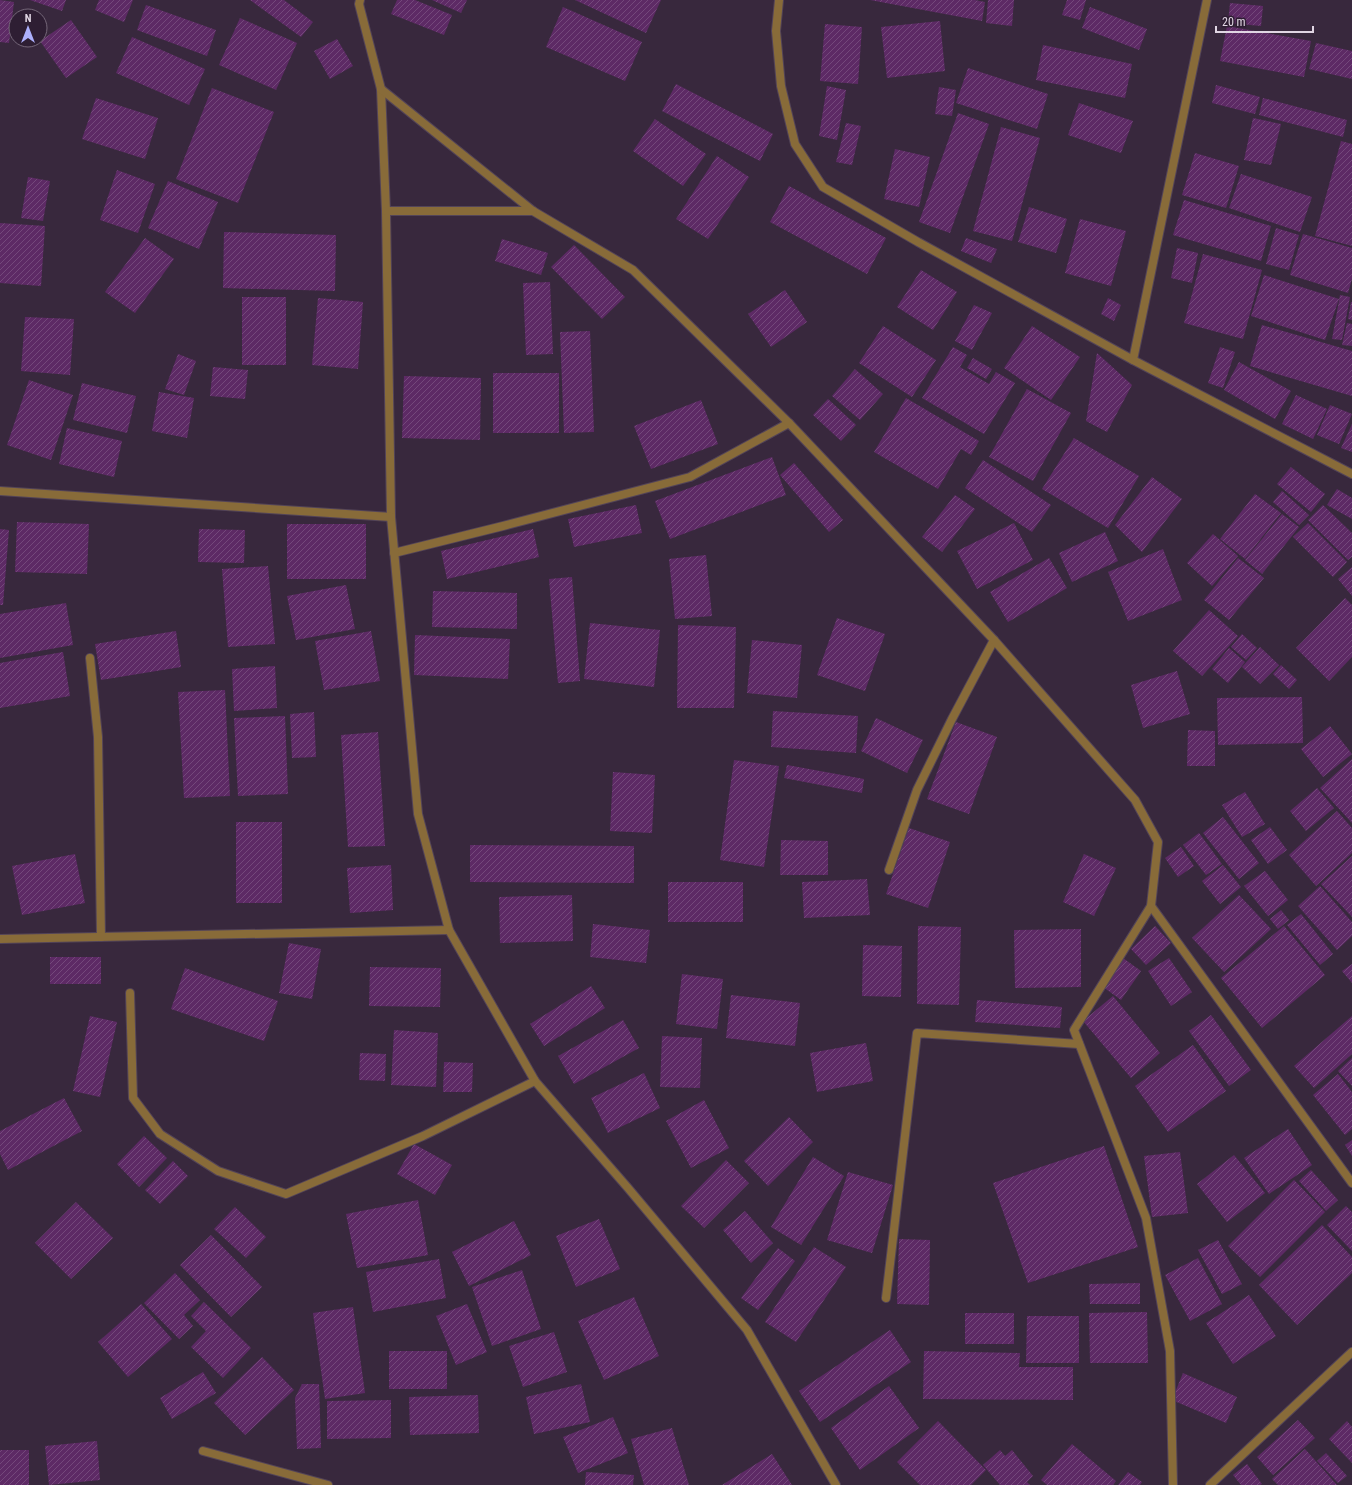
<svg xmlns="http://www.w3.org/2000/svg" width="1352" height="1485" font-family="'Roboto Condensed',sans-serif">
<defs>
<pattern id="building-hatch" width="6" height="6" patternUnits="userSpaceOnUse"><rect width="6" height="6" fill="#5d2a65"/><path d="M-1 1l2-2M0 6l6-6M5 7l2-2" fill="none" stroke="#74487b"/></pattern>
</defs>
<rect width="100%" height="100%" fill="#38283d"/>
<!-- building -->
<g fill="url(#building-hatch)">
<polygon points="0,0 14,2 9,43 0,42"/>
<polygon points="30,0 66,0 62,11"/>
<polygon points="99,0 133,0 124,22 95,10"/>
<polygon points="250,0 284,0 313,22 301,37"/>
<polygon points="397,0 415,0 452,15 444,35 391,14"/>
<polygon points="432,0 467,0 461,13"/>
<polygon points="575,0 661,0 646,33"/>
<polygon points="870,0 975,0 985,2 982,21"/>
<polygon points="988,0 1014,0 1012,26 986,23"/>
<polygon points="1067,0 1086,0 1080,20 1062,15"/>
<polygon points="1230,3 1263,6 1261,26 1228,23"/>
<polygon points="146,5 216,30 207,56 137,30"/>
<polygon points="563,7 642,42 625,81 546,47"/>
<polygon points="1090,7 1147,29 1139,50 1082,28"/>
<polygon points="240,18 297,43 276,90 219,65"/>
<polygon points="71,20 97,57 66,78 40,41"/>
<polygon points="940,21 945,71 887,78 881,27"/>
<polygon points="825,24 862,27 858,84 820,81"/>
<polygon points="1227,26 1311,41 1304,77 1220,61"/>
<polygon points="132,37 205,69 189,105 116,73"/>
<polygon points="337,39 353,66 330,79 314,51"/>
<polygon points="1316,43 1352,51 1352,79 1309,69"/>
<polygon points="1043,45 1132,64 1125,98 1036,80"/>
<polygon points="968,68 1048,94 1037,129 956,103"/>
<polygon points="676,84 773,134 760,161 662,111"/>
<polygon points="1216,85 1260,97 1255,114 1212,103"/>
<polygon points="827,86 846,90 837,140 819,136"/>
<polygon points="939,87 956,90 952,116 935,114"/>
<polygon points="212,88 274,112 238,203 176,179"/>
<polygon points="96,98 158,118 145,159 82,139"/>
<polygon points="1263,98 1347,120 1343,137 1259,115"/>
<polygon points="1079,103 1133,121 1121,153 1068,135"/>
<polygon points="958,113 989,124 950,233 919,222"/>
<polygon points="1253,118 1281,124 1271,165 1244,160"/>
<polygon points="655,119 706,154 683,186 633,151"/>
<polygon points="846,123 861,126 852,165 836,162"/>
<polygon points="1001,127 1040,138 1012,241 973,231"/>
<polygon points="1341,141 1352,144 1352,246 1315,236"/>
<polygon points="895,149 930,157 919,207 884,199"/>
<polygon points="1195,153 1239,166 1226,208 1182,195"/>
<polygon points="717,156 749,177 708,239 676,219"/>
<polygon points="117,170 155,184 138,233 100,220"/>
<polygon points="1241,174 1312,197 1300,232 1229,208"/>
<polygon points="28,177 50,181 43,221 21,218"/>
<polygon points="168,181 218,202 199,249 148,228"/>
<polygon points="789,186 886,238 867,274 770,222"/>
<polygon points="1184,200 1271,226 1261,261 1173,235"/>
<polygon points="1029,207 1067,219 1056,253 1018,242"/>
<polygon points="1080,219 1126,231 1111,286 1065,273"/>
<polygon points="0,223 45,226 41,286 0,283"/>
<polygon points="1276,228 1299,235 1289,270 1266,264"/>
<polygon points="224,232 336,235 335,291 223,288"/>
<polygon points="1303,234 1352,248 1352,279 1348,293 1290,275"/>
<polygon points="145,238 174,259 135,313 105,292"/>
<polygon points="966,238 997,249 991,263 961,251"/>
<polygon points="502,239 548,253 541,275 495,261"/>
<polygon points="574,245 625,297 602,319 551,267"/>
<polygon points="1177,248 1198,253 1192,283 1171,278"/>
<polygon points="1203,254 1262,270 1243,339 1184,323"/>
<polygon points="921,270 957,292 933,330 897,307"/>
<polygon points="1264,275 1339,299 1325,340 1251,316"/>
<polygon points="550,282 553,354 526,355 523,283"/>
<polygon points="785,290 807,322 771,347 748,314"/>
<polygon points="1340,295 1350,297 1342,340 1332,339"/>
<rect x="242" y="297" width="44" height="68"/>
<polygon points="318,298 363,302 358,369 312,365"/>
<polygon points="1108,298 1121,305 1114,321 1101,314"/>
<polygon points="1351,302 1352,302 1352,320 1348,319"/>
<polygon points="974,305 992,313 972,350 955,341"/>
<polygon points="25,317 74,319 70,375 21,371"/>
<polygon points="1347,323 1352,324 1352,346 1342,345"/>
<polygon points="1262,325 1352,351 1352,396 1250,366"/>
<polygon points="883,326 936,360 912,397 859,363"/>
<polygon points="1032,326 1080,357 1051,400 1004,368"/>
<polygon points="590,331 594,432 564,433 560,332"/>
<polygon points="953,347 967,355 960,367 989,384 996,372 1015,383 984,434 922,398"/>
<polygon points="1220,347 1235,352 1223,388 1208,383"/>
<polygon points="1097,353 1132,385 1107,432 1086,421"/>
<polygon points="178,354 196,361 184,395 165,389"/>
<polygon points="973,358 992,369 986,379 967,368"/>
<polygon points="1239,362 1291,391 1275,419 1224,390"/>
<polygon points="213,367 248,370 245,399 210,396"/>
<polygon points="855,369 883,394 860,420 832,396"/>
<rect x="493" y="373" width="66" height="60"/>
<polygon points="404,376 481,378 480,440 402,438"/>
<polygon points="29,380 73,395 51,460 7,445"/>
<polygon points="82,383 136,396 127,433 73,420"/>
<polygon points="1027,389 1071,413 1033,481 989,457"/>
<polygon points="159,392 194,398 187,438 152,431"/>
<polygon points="1296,395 1327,409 1313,439 1282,424"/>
<polygon points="906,398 979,441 971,455 961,449 938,489 874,452"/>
<polygon points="828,399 856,425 841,441 813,415"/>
<polygon points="701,400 718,444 651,469 634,426"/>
<polygon points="1330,405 1352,414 1339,444 1317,435"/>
<polygon points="1352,424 1352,452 1341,448"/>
<polygon points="67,428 122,441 114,477 59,464"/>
<polygon points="1074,438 1139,476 1108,528 1042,489"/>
<polygon points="772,457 786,495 670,539 655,501"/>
<polygon points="983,460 1051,505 1032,532 965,488"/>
<polygon points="794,463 843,520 829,532 780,475"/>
<polygon points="1291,467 1325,494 1311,512 1277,484"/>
<polygon points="1152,477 1182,499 1142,552 1115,525"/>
<polygon points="1337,489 1352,498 1352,519 1327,505"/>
<polygon points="1282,491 1309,515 1299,525 1273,502"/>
<polygon points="1255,494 1281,513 1245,559 1220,539"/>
<polygon points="955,495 975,509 942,552 922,537"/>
<polygon points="636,505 642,533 574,547 568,519"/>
<polygon points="1323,505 1352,533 1352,557 1348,560 1308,520"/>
<polygon points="1282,514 1299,527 1262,574 1245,560"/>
<polygon points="17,522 89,524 87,574 15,572"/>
<polygon points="1014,523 1033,560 977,589 957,551"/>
<polygon points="1308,523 1347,562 1333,577 1293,537"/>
<rect x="287" y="524" width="79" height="55"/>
<polygon points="0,529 9,530 3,605 0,605"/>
<polygon points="199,529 245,530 244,563 198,562"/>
<polygon points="533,529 539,557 447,579 441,551"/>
<polygon points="1105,532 1118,561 1072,582 1059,553"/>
<polygon points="1213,534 1238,556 1212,586 1187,563"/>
<polygon points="1163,549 1182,600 1128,621 1108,572"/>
<polygon points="706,555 712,616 675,619 669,559"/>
<polygon points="1049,558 1067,588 1008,622 990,592"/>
<polygon points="1238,558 1264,578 1229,620 1204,600"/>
<polygon points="268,566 275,644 228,647 222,569"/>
<polygon points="1352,567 1352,596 1338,579"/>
<polygon points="572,577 580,681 558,683 549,579"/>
<polygon points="346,585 355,629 296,640 287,596"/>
<polygon points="433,591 517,593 517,629 432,627"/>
<polygon points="1345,598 1352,605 1352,657 1329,681 1296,648"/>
<polygon points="66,603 73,645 0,658 0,614"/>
<polygon points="1209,610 1238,636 1202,676 1173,651"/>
<polygon points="837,618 885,634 865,691 817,675"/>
<polygon points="590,623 660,630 654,687 584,679"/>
<polygon points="678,625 736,627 734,708 677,708"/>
<polygon points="176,631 181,667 101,680 95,644"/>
<polygon points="371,631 380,681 324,690 315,641"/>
<polygon points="1242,634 1257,648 1246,660 1231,647"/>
<polygon points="415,635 510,639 508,679 414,675"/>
<polygon points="752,640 802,645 797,698 747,693"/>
<polygon points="1260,647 1279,665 1260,684 1242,667"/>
<polygon points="1229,648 1245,662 1228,683 1212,669"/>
<polygon points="63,652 70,696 0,708 0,663"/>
<polygon points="1281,665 1297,680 1289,689 1273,674"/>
<polygon points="275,666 277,708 234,711 232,669"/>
<polygon points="1177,671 1190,714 1143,728 1131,685"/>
<polygon points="225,690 230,796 184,798 178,692"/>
<polygon points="1302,697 1303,743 1218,745 1217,698"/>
<polygon points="773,711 858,716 856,753 771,747"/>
<polygon points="314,712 316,757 292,758 290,714"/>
<polygon points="285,716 288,794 238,796 234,718"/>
<polygon points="876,718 923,740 907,773 861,751"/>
<polygon points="956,722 997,737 969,814 927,799"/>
<polygon points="1330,726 1352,754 1323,777 1301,749"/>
<polygon points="1188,730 1215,731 1215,766 1187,766"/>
<polygon points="378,732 385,846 348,847 341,735"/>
<polygon points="1352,759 1352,823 1320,788"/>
<polygon points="734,760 779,766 764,867 720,860"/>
<polygon points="787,765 864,779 862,793 784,778"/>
<polygon points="613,772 655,775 652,833 610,831"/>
<polygon points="1317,788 1334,808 1306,831 1290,811"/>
<polygon points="1245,792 1265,824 1242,837 1222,805"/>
<polygon points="1337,811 1352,828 1352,853 1316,886 1289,855"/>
<polygon points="1223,817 1259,863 1239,879 1203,833"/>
<rect x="236" y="822" width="46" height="81"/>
<polygon points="1270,827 1287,850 1268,864 1251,840"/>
<polygon points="909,828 950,842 928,908 886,894"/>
<polygon points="1199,833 1222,864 1206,875 1183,845"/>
<polygon points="781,840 828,841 828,875 780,875"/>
<polygon points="470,845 634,846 634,883 470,882"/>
<polygon points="1181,847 1194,866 1178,877 1165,858"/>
<polygon points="75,854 85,903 22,915 12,866"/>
<polygon points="1084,854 1116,868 1094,916 1063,902"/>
<polygon points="1352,856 1352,917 1321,884"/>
<polygon points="391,865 393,910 350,913 347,868"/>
<polygon points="1223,865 1241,887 1220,904 1202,881"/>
<polygon points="1265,871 1288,900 1268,916 1244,886"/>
<polygon points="867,879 870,915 804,918 802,882"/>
<rect x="668" y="882" width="75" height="40"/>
<polygon points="1320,886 1352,922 1352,936 1337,950 1298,906"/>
<polygon points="572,895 573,941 500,943 499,897"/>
<polygon points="1239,895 1271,929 1224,972 1192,938"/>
<polygon points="1281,910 1289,920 1278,929 1270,919"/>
<polygon points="1301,914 1333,954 1320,965 1287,925"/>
<polygon points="593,924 650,930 646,963 590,957"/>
<polygon points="918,926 961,927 959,1005 917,1004"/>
<polygon points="1155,926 1171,943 1146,965 1131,949"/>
<polygon points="1284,926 1325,975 1262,1028 1221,978"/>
<polygon points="1081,929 1081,987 1015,988 1014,930"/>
<polygon points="289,943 321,949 312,999 279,993"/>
<polygon points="863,945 902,946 901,997 862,996"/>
<rect x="50" y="957" width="51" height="27"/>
<polygon points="1123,958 1141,971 1121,1000 1103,987"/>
<polygon points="1169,958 1192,992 1171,1006 1148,971"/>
<polygon points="1352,964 1352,983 1342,971"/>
<polygon points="370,967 441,968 440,1007 369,1006"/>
<polygon points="185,968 278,1001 264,1041 171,1009"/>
<polygon points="682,974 723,979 717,1029 676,1024"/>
<polygon points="591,986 605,1008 544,1046 530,1024"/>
<polygon points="731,995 800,1003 795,1046 726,1038"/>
<polygon points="1113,996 1160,1053 1131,1078 1083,1021"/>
<polygon points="977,1000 1062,1007 1060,1028 975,1022"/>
<polygon points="1211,1015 1251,1070 1229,1086 1189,1031"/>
<polygon points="90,1016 117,1022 100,1097 73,1091"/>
<polygon points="1352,1016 1352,1054 1314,1088 1294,1066"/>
<polygon points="623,1020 639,1048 574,1084 558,1056"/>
<polygon points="394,1030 438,1033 436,1087 391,1085"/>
<polygon points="662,1036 702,1038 700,1088 660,1087"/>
<polygon points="866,1043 873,1081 817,1092 810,1053"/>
<polygon points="1193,1045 1226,1091 1168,1132 1135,1086"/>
<polygon points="360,1053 386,1054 385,1081 359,1080"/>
<polygon points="1352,1058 1352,1086 1338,1071"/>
<polygon points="444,1062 473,1063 472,1092 443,1092"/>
<polygon points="644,1073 660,1108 608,1133 591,1098"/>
<polygon points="1338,1074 1352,1092 1352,1129 1345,1135 1313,1095"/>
<polygon points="64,1098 82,1131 8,1170 0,1154 0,1131"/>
<polygon points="704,1100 729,1148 691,1168 666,1121"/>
<polygon points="789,1117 813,1142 768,1186 744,1161"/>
<polygon points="1288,1129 1312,1165 1269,1194 1244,1158"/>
<polygon points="144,1136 167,1158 139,1187 117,1164"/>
<polygon points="1352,1140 1352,1156 1345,1145"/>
<polygon points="414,1144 452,1165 435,1195 397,1174"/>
<polygon points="1104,1146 1138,1247 1028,1283 993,1183"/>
<polygon points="1180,1152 1188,1213 1152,1217 1144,1156"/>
<polygon points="1234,1155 1265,1193 1227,1222 1197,1184"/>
<polygon points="813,1157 844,1176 801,1245 771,1227"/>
<polygon points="726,1160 749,1183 704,1228 681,1206"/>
<polygon points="173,1161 188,1176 160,1204 145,1190"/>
<polygon points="1311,1170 1338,1200 1326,1211 1299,1181"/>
<polygon points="848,1172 893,1185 872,1253 827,1240"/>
<polygon points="1294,1180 1325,1212 1260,1277 1228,1246"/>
<polygon points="418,1200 428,1255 357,1268 346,1214"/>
<polygon points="76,1202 113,1238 71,1279 35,1243"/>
<polygon points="1346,1206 1352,1212 1352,1251 1327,1225"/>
<polygon points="235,1207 266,1237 246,1258 214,1229"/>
<polygon points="745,1211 773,1243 751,1263 723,1230"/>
<polygon points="599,1219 620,1269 576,1287 556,1236"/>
<polygon points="514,1221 531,1255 469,1286 452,1252"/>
<polygon points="1322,1225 1352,1257 1352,1273 1297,1325 1259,1285"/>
<polygon points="211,1235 262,1287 231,1317 180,1265"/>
<polygon points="899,1239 930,1240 929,1305 897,1304"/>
<polygon points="1218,1240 1242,1284 1222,1294 1198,1250"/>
<polygon points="814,1247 846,1267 796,1342 765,1322"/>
<polygon points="778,1248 795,1261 758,1310 741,1298"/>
<polygon points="1198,1258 1222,1304 1190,1321 1165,1275"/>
<polygon points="439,1259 446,1298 373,1312 366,1272"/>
<polygon points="522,1270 541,1329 492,1346 472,1287"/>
<polygon points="175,1273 200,1300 184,1315 193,1326 179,1339 144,1303"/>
<polygon points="1140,1283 1140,1304 1090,1304 1089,1284"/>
<polygon points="1249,1295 1276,1336 1233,1364 1206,1323"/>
<polygon points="634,1297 659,1356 604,1380 578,1321"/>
<polygon points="204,1302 251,1348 223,1378 191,1347 206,1331 191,1316"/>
<polygon points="141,1304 172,1339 128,1377 98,1342"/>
<polygon points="467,1304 487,1352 456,1365 436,1316"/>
<polygon points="353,1307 365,1393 325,1399 313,1313"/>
<polygon points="1147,1312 1148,1363 1090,1363 1089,1313"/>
<rect x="965" y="1313" width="49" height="31"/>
<polygon points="1027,1316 1079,1316 1079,1363 1026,1363"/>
<polygon points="890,1330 911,1362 820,1422 799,1391"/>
<polygon points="554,1332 567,1372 523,1387 509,1346"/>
<rect x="389" y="1351" width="58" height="38"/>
<polygon points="924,1351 1020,1353 1019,1367 1073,1367 1073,1400 923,1399"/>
<polygon points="262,1357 294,1390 245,1435 214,1403"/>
<polygon points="203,1372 216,1393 172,1419 160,1398"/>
<polygon points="1183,1373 1237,1397 1226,1423 1172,1400"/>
<polygon points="302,1384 319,1384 321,1448 297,1449 295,1398"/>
<polygon points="581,1384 590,1422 534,1434 526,1397"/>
<polygon points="889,1386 919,1428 860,1470 831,1428"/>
<polygon points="478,1395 479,1433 410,1435 409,1397"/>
<polygon points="391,1400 391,1438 327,1439 327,1401"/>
<polygon points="613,1417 628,1453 578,1473 563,1437"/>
<polygon points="1298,1420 1315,1438 1273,1475 1257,1457"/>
<polygon points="938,1421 986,1470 971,1485 920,1485 897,1462"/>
<polygon points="1347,1421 1352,1427 1352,1463 1329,1439"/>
<polygon points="672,1428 689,1485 644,1485 631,1439"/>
<polygon points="97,1441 100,1480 49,1485 45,1446"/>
<polygon points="1072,1444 1116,1481 1113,1485 1047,1485 1041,1480"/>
<polygon points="1305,1449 1337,1485 1278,1485 1272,1479"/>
<rect x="0" y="1450" width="29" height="35"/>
<polygon points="1000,1450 1005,1456 1012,1450 1033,1476 1027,1482 1030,1485 1000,1485 983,1465"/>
<polygon points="1326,1453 1347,1476 1338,1483 1317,1461"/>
<polygon points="772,1454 792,1485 722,1485"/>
<polygon points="1247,1464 1262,1484 1260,1485 1241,1485 1233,1475"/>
<polygon points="586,1472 634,1475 633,1485 585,1485"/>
<polygon points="1128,1472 1142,1482 1140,1485 1118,1485"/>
</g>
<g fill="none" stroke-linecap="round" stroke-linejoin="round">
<!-- lane casing -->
<g stroke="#534458" stroke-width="10">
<g id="lane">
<polyline points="394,553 503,526 690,477 789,423"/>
<polyline points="90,658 98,737 101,937"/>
<polyline points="889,870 917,790 952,719 994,640"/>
</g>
</g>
<!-- street casing -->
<g stroke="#534458" stroke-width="10">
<g id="street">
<polyline points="360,0 359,4 381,89 386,211 391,517 418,814 449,930 535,1081 628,1188 747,1330 836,1485"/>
<polyline points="779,0 776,31 781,86 795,144 823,187 918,242 1133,360"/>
<polyline points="1207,0 1133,360 1352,474"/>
<polyline points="381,89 533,211 633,270 789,423 994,640 1135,800 1158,842 1151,906 1352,1183"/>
<polyline points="386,211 533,211"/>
<polyline points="0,491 391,517"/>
<polyline points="1151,906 1074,1030 1146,1218 1170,1351 1173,1485"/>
<polyline points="0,939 449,930"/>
<polyline points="130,993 133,1098 160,1134 218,1171 286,1194 423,1136 535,1081"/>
<polyline points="886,1298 917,1033 1079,1044"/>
<polyline points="203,1451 328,1485"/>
<polyline points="1210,1485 1352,1352"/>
</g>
</g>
<!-- lane -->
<use href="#lane" stroke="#886b39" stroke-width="8"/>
<!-- street -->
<use href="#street" stroke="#886b39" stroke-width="8"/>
</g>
<!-- north arrow -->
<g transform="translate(28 28)"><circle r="19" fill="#2e1e33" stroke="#756779"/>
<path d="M0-3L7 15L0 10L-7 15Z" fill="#acaffb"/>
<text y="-6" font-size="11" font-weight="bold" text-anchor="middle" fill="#e0d5e3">N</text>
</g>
<!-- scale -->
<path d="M1216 26v6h97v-6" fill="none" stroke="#e0d5e3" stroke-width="2"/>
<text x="1222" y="26" font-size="12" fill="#e0d5e3" stroke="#2e1e33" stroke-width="3" paint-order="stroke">20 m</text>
</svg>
